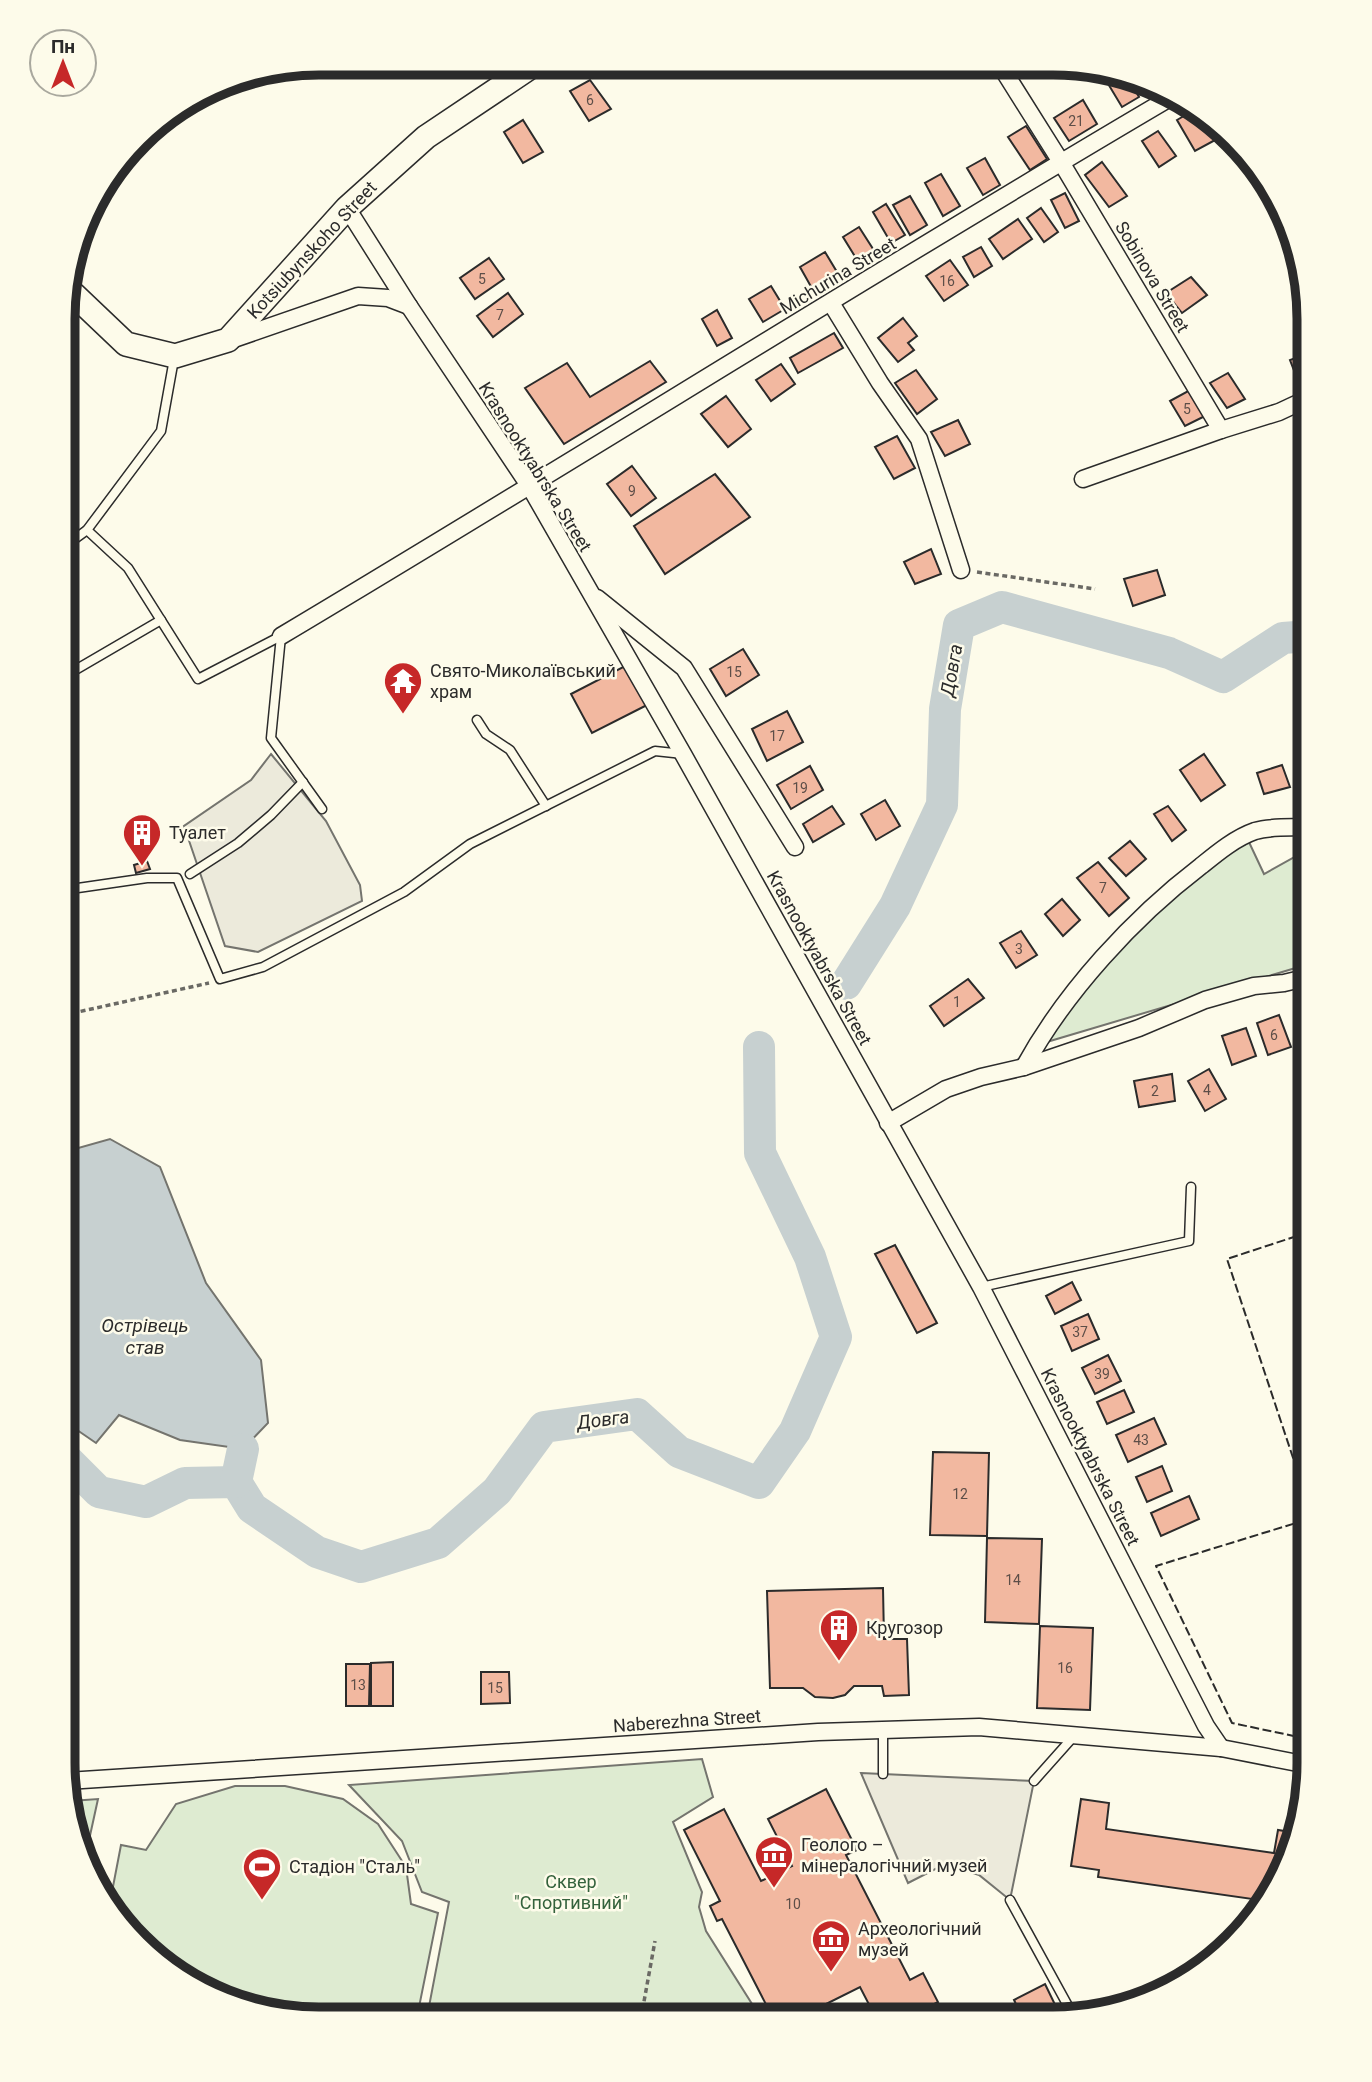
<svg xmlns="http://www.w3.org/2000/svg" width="1372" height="2082" font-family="Roboto,sans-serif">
<rect width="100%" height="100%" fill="#fdfbea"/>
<!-- green -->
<g fill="#deebd1" stroke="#74746e" stroke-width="2">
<polygon points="1248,840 1264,874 1309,849 1309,964 1040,1044 1129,938 1183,887"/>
<polygon points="702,1759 713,1797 673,1822 702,1892 699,1907 706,1931 759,2015 757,2018 427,2017 449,1902 422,1892 402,1841 349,1785"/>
<polygon points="235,1786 285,1786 343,1799 378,1824 406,1867 411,1904 438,1913 417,2017 286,2017 164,1966 111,1897 121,1845 146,1850 176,1804"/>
<polygon points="98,1799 84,1863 71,1801"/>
</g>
<!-- parking -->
<g fill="#eceadb" stroke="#74746e" stroke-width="2">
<polygon points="271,754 326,821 360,885 362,901 258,952 225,946 184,826 251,780"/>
<polygon points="861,1773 1034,1781 1010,1900 979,1875 945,1864 908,1883"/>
</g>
<!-- water -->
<polygon fill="#c7d0d0" stroke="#74746e" stroke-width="2" points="110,1139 160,1167 206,1283 261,1360 268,1423 243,1449 180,1440 119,1415 96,1443 64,1421 64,1152"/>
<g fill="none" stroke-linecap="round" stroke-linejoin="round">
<!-- river -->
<g stroke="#c7d0d0" stroke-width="32">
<polyline points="846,984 895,906 942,805 945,709 959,625 1002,607 1169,653 1223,677 1283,638 1309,636"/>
<polyline points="63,1456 99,1492 146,1502 185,1483 236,1482 252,1508 317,1552 361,1567 438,1543 497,1491 544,1427 637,1414 679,1452 759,1483 795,1431 836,1337 810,1257 760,1153 759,1047"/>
<polyline points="236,1482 243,1449"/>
</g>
</g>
<!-- building -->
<g fill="#f2b8a0" stroke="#2b2b2b" stroke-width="2">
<polygon points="1108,74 1132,84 1139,97 1122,107 1104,77"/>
<polygon points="590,80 611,109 589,121 570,91"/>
<polygon points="1083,100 1097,124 1069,141 1054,118"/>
<polygon points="1194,110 1202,113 1217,139 1195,151 1177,120"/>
<polygon points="523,120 543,152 523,163 504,132"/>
<polygon points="1026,126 1047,159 1030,170 1008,137"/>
<polygon points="1158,131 1176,156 1159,167 1142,141"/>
<polygon points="985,158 1000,185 983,195 967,168"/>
<polygon points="1102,162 1127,196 1109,207 1085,175"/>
<polygon points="941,174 960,206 943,216 925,183"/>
<polygon points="1065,193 1079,221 1065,228 1051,200"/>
<polygon points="910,196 927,225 910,235 893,205"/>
<polygon points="886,204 905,235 891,243 873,212"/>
<polygon points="1041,208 1058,232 1044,242 1027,218"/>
<polygon points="1018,219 1032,239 1003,259 989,239"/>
<polygon points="859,227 875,252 859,263 843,237"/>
<polygon points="981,247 992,266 974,277 963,257"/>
<polygon points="825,252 840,277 814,292 800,267"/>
<polygon points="489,258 504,279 475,299 460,278"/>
<polygon points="950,260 968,285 944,301 926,276"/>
<polygon points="1191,277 1207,295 1182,313 1166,293"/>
<polygon points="771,286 785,309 763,322 749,299"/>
<polygon points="508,293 523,314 493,337 477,316"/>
<polygon points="717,310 732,338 717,346 702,319"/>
<polygon points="903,318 917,336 908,343 914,350 898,362 878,338"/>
<polygon points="834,333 843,348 798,373 790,358"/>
<polygon points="1309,353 1309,383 1300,386 1290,360"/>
<polygon points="650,361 666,382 564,444 525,388 567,363 590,397"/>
<polygon points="781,364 795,384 771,401 756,380"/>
<polygon points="916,370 937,399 917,414 895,383"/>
<polygon points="1228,373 1245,399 1227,408 1210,383"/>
<polygon points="1190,390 1205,416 1185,426 1170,401"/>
<polygon points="726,396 751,429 728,447 701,414"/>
<polygon points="1309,408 1309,430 1299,414"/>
<polygon points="958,420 970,444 945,456 931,432"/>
<polygon points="897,436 915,468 894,479 875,447"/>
<polygon points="632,466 656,498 631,516 607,484"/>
<polygon points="715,474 750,517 665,574 634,526"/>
<polygon points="931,549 941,574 915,584 904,562"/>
<polygon points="1157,570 1165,595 1133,606 1124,579"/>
<polygon points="743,649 759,675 726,696 710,669"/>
<polygon points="627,665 649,704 592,733 571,694"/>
<polygon points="787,711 803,742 767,761 752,729"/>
<polygon points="1204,754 1225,785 1201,801 1180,770"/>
<polygon points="1309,762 1309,786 1300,787 1298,763"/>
<polygon points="1282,765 1290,787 1264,794 1257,773"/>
<polygon points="810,766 823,790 791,809 777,785"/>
<polygon points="885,800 900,826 876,840 861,814"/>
<polygon points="832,806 844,824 813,842 803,824"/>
<polygon points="1168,806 1186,830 1172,841 1154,814"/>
<polygon points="1130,841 1146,859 1126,876 1109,858"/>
<polygon points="147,861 150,869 136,873 134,865"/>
<polygon points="1098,862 1129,898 1109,916 1077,878"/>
<polygon points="1062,899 1080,920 1063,936 1045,914"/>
<polygon points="1021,931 1037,955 1016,968 1000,943"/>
<polygon points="968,979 984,998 944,1026 930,1006"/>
<polygon points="1309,1004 1309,1027 1307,1027 1300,1007"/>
<polygon points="1279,1015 1291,1047 1268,1055 1257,1023"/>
<polygon points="1246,1028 1256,1056 1232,1065 1222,1036"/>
<polygon points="1209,1069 1226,1099 1205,1111 1188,1081"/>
<polygon points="1172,1074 1175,1101 1139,1107 1134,1081"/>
<polygon points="895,1245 937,1323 917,1333 875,1254"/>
<polygon points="1072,1282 1081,1300 1055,1314 1046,1296"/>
<polygon points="1088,1314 1099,1339 1072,1351 1061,1326"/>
<polygon points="1108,1355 1121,1381 1095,1394 1082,1368"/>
<polygon points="1124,1390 1134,1412 1107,1424 1097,1402"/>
<polygon points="1154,1418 1166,1444 1128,1462 1116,1435"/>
<polygon points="933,1452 989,1453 987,1536 930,1535"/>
<polygon points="1162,1466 1172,1491 1147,1502 1136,1477"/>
<polygon points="1189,1496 1199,1519 1161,1536 1151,1513"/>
<polygon points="987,1538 1042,1539 1039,1624 985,1622"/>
<polygon points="883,1588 884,1639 907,1639 909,1695 884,1696 882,1686 854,1686 845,1695 833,1698 815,1697 803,1688 770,1688 767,1591"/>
<polygon points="1040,1626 1093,1628 1090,1710 1037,1708"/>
<polygon points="393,1662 393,1706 371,1706 371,1663"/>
<polygon points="346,1664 370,1664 369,1706 346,1706"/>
<polygon points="481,1672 509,1672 510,1703 481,1704"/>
<polygon points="826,1789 857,1850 846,1855 910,1980 923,1973 938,2002 907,2019 876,2018 860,1987 826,2004 833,2018 773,2018 722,1919 717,1921 710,1906 720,1901 684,1830 724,1809 761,1881 792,1866 768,1819"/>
<polygon points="1081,1799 1109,1803 1106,1829 1274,1853 1278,1830 1291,1832 1266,1901 1098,1877 1099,1870 1071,1866"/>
<polygon points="1045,1984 1061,2017 1023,2019 1014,2000"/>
</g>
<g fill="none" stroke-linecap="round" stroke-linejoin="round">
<!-- lane casing -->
<g stroke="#2b2b2b" stroke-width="11">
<g id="lane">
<polyline points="87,530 128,568 198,679 281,636"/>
<polyline points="65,546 87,530 161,431 174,359"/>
<polyline points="281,636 271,738 322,809"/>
<polyline points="65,676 161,620"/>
<polyline points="477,720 486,734 510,750 546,806"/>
<polyline points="190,874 238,843 271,815 303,782"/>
<polyline points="64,890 147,878 177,878 220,979 263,967 404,892 470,844 655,751 683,754"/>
<polyline points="981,1287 1189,1241 1191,1187"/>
<polyline points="883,1729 883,1774"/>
<polyline points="1034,1781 1074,1736"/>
<polyline points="1010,1900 1073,2015"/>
</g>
</g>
<!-- street casing -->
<g stroke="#2b2b2b" stroke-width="19">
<g id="street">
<polyline points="1000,65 1061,162 1221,430 1279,412 1309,398"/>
<polyline points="347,208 409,306 530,487 683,754 981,1287 1206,1726 1221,1748"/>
<polyline points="831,303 880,383 919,439 961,570"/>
<polyline points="231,340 358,296 388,298 409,306"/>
<polyline points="1083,479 1221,430"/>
<polyline points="597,598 684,668 795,847"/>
<path d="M281 636C578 459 870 274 1168 99"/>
<path d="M1024 1067C1065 992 1133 918 1201 866 1217 853 1235 838 1255 831 1271 826 1292 828 1309 827"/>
<polyline points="888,1123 946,1089 981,1077 1024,1067 1139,1028 1205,1000 1254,986 1284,983 1309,977"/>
<polyline points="67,1781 818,1732 979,1727 1221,1748 1308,1765"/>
</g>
</g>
<!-- secondary casing -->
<g stroke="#2b2b2b" stroke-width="26">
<polyline id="secondary" points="65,286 126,344 175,356 228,340 347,208 426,137 535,64"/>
</g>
<!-- path -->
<g stroke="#6a6964" stroke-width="3.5" stroke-dasharray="5 3.5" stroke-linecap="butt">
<polyline points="977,572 1095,589"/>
<polyline points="64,1015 209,983"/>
<polyline points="641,2018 655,1941"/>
</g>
<!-- lane -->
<use href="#lane" stroke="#fdfbea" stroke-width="8"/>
<!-- street -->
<use href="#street" stroke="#fdfbea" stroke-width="16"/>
<!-- secondary -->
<use href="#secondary" stroke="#fdfbea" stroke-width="23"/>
<!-- fence -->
<g stroke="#2b2b2b" stroke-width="2" stroke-dasharray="9 3.5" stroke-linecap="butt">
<polyline points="1309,1506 1227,1259 1309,1232"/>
<polyline points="1308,1739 1232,1723 1156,1566 1309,1519"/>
</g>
</g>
<!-- icons -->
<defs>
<g id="temple-pin" transform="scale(2.0125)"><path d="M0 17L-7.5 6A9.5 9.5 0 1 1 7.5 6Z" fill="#c62828" stroke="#fdfbea"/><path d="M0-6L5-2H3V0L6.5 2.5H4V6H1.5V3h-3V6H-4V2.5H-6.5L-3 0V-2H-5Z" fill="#fff"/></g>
<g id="building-pin" transform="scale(2.0125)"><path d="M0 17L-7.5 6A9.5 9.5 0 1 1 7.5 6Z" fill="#c62828" stroke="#fdfbea"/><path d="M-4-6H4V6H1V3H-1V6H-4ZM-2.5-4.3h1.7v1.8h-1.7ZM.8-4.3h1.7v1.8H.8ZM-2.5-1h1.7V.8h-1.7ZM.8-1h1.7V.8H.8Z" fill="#fff"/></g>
<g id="museum-pin" transform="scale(2.0125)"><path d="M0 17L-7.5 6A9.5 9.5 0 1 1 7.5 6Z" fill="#c62828" stroke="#fdfbea"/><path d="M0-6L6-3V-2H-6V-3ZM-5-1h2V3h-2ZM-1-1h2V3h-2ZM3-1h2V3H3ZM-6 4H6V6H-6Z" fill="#fff"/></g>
<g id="stadium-pin" transform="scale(2.0125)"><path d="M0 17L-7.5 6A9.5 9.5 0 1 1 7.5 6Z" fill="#c62828" stroke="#fdfbea"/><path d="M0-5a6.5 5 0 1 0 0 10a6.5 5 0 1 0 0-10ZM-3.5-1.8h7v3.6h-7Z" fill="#fff"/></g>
</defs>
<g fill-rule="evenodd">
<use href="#temple-pin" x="403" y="681"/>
<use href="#building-pin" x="142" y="833"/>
<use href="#building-pin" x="839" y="1628"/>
<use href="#museum-pin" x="774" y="1855"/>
<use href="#stadium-pin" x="262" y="1867"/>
<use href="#museum-pin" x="831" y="1939"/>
</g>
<g text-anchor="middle" stroke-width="5" stroke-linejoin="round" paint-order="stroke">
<!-- number labels -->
<g font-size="14" fill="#5d4e48">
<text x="590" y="105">6</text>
<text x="1076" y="126">21</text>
<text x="482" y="284">5</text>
<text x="947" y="286">16</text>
<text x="500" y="320">7</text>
<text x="1187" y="414">5</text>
<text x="632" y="496">9</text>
<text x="734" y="677">15</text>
<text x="777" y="741">17</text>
<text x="800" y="793">19</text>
<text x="1103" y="893">7</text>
<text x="1019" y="954">3</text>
<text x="957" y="1007">1</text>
<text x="1274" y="1040">6</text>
<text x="1207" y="1095">4</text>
<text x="1155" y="1096">2</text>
<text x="1080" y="1337">37</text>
<text x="1102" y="1379">39</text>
<text x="1141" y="1445">43</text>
<text x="960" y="1499">12</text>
<text x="1013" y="1585">14</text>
<text x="1065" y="1673">16</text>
<text x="358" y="1690">13</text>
<text x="495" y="1693">15</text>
<text x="793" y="1909">10</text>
</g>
<!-- street labels -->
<g font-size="18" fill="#2b2b2b" stroke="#fdfbea">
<text transform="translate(312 250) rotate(-47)" y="6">Kotsiubynskoho Street</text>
<text transform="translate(838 276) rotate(-31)" y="6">Michurina Street</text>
<text transform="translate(1152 277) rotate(59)" y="6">Sobinova Street</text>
<text transform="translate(535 467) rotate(58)" y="6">Krasnooktyabrska Street</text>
<text transform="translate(819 958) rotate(61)" y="6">Krasnooktyabrska Street</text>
<text transform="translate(1090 1457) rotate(63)" y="6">Krasnooktyabrska Street</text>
<text transform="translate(687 1721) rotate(-4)" y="6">Naberezhna Street</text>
</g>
<!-- poi labels -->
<g font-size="18" fill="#2b2b2b" stroke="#fdfbea" text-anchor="start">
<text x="430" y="677">Свято-Миколаївський<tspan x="430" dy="21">храм</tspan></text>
<text x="169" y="839">Туалет</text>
<text x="866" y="1634">Кругозор</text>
<text x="801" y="1851">Геолого –<tspan x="801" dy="21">мінералогічний музей</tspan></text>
<text x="289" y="1873">Стадіон "Сталь"</text>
<text x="858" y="1935">Археологічний<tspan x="858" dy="21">музей</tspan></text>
</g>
<!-- park labels -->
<g font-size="18" fill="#34623c" stroke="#fdfbea">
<text x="571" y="1888">Сквер<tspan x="571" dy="21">"Спортивний"</tspan></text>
</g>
<!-- water labels -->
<g font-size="19" font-style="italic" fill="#2b2b2b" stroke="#fdfbea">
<text transform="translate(951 670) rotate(-80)" y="7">Довга</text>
<text x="145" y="1332">Острівець<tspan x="145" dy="22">став</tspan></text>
<text transform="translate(603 1419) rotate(-7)" y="7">Довга</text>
</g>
</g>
<!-- crop -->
<path d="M0 0H1372V2082H0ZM319 75H1053A244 244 0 0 1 1297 319V1763A244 244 0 0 1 1053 2007H319A244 244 0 0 1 75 1763V319A244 244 0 0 1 319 75Z" fill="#fdfbea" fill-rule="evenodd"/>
<path fill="none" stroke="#2b2b2b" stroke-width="9" d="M319 75H1053A244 244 0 0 1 1297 319V1763A244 244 0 0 1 1053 2007H319A244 244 0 0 1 75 1763V319A244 244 0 0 1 319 75Z"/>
<!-- north arrow -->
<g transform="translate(63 63)"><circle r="33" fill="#fdfbea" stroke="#a9a89e" stroke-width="2"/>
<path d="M0-5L12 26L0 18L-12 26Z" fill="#c62828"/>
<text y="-10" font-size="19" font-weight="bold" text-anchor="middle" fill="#2b2b2b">Пн</text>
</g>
</svg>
